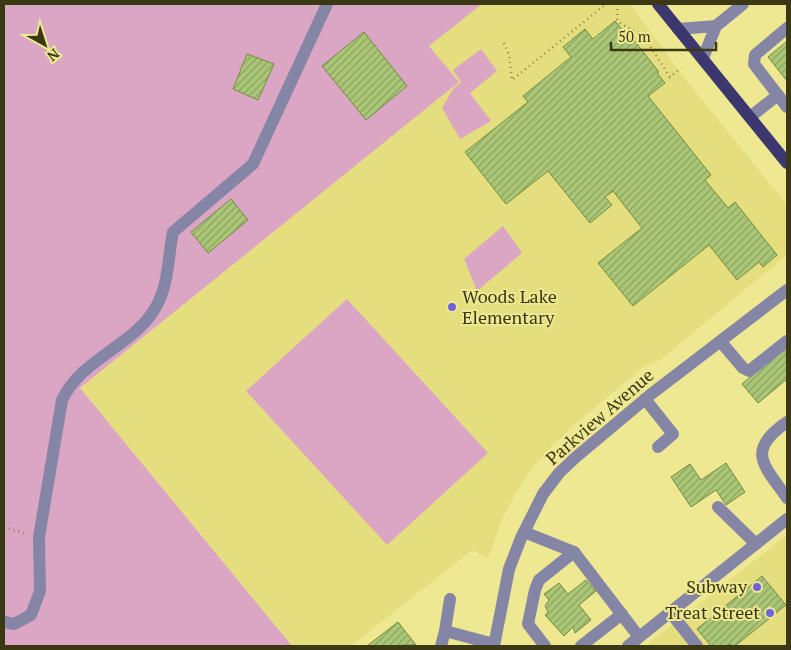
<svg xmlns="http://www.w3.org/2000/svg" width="791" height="650" font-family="'PT Serif',serif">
<defs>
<pattern id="building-hatch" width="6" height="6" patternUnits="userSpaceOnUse" patternTransform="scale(1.25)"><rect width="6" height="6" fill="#aac677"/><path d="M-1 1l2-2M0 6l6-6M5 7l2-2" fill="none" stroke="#8ca260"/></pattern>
</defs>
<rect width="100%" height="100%" fill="#efe892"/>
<!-- built -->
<g fill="#e5de7e">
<polygon points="482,4 630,4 682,75 787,205 787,255 660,360 645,366 576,423 550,448 531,469 515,495 502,519 488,558 472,550 351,646 292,646 80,388 459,82 429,46"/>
<polygon points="787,535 787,646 645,646"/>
</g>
<!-- green -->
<g fill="#daa6c3">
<polygon points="4,4 482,4 429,46 459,82 80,388 292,646 4,646"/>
<polygon points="481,49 497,71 470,93 491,121 460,139 442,108 453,89 461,82 453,70"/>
<polygon points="503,226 522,253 477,291 464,259"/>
<polygon points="347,299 488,453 387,545 246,391"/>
</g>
<!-- building -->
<g fill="url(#building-hatch)" stroke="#738c3e">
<polygon points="615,21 627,36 629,34 659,72 657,73 665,83 648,96 711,175 705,180 728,208 735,202 777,255 763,267 759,262 737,280 709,245 633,306 598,263 642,228 613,191 605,197 612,205 590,223 548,171 506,204 465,152 528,102 523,96 571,57 563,47 585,29 593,39"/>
<polygon points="364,32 407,86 366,120 322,66"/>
<polygon points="787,41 787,81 768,57"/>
<polygon points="247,54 274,64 258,100 233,89"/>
<polygon points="231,199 248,220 208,253 191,232"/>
<polygon points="786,347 787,379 758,403 742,384"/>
<polygon points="726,463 745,492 726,505 716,490 691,507 671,477 690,464 701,480"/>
<polygon points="762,576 786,605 735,646 732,646 730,644 727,646 711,646 697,629"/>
<polygon points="586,580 596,591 579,605 591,620 575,633 573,627 564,636 545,615 548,612 545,606 549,600 544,594 559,583 568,594"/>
<polygon points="398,622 416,645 367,646"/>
</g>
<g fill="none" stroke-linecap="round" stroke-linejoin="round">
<!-- path -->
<g stroke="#8d894e" stroke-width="2.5" stroke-dasharray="1 4" stroke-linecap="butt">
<polyline points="618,4 617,19 621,24 643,35 670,77 681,68"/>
<polyline points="504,43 509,55 512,80 606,4"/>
<polyline points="4,527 26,534"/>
</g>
<!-- minor -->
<g stroke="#8586a6" stroke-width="12">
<polyline points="787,28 755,55 754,64 787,107"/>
<polyline points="678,29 716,26"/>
<polyline points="703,58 716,26 743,4"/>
<polyline points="750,117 778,95"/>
<polyline points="721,342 743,368 749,371 787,341"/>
<polyline points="645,399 673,434 658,447"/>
<path d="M787 422C745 451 764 465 787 498"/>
<polyline points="718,507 756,544"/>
<polyline points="524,532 574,552 639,637"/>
<polyline points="670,612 697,646"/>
<path d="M4 622 14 624 31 615 40 591 39 537 62 400C83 356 138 345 158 303 169 281 168 256 173 232L253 164 327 4"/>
<polyline points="445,631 450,599"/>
<polyline points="441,646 445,631 494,644"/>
<polyline points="494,646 509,569 521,538 543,494 559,473 576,457 650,395 787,290"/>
<polyline points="545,646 528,624 535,590 539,580 574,552"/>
<polyline points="581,646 622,614"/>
<polyline points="628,646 787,519"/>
</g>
<!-- major -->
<polyline stroke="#3c386f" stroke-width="12" points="658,4 787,163"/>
</g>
<!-- markers -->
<g fill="#7062dc" stroke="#efe892" stroke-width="2">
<circle cx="452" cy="307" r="5"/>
<circle cx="757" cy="587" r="5"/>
<circle cx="770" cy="613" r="5"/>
</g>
<g text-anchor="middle" stroke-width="4" stroke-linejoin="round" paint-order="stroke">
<!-- poi labels -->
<g font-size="18" fill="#3b3814" stroke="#efe892" text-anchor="end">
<text x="462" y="303" text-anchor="start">Woods Lake<tspan x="462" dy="21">Elementary</tspan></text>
<text x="747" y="593">Subway</text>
<text x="760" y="619">Treat Street</text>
</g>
<!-- street labels -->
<g font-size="18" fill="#3b3814" stroke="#efe892">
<text transform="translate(600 417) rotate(-41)" y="6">Parkview Avenue</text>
</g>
</g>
<!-- border -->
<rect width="791" height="650" fill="none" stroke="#3b3814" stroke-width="10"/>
<!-- north arrow -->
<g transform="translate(45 45) rotate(141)" stroke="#efe892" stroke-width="4" paint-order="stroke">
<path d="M0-4L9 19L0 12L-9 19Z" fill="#3b3814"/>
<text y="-8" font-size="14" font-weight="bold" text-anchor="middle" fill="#3b3814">N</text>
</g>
<!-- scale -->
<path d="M611 42v8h105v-8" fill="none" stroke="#3b3814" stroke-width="2.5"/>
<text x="618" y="42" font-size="15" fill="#3b3814" stroke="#efe892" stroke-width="4" paint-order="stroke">50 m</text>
</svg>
